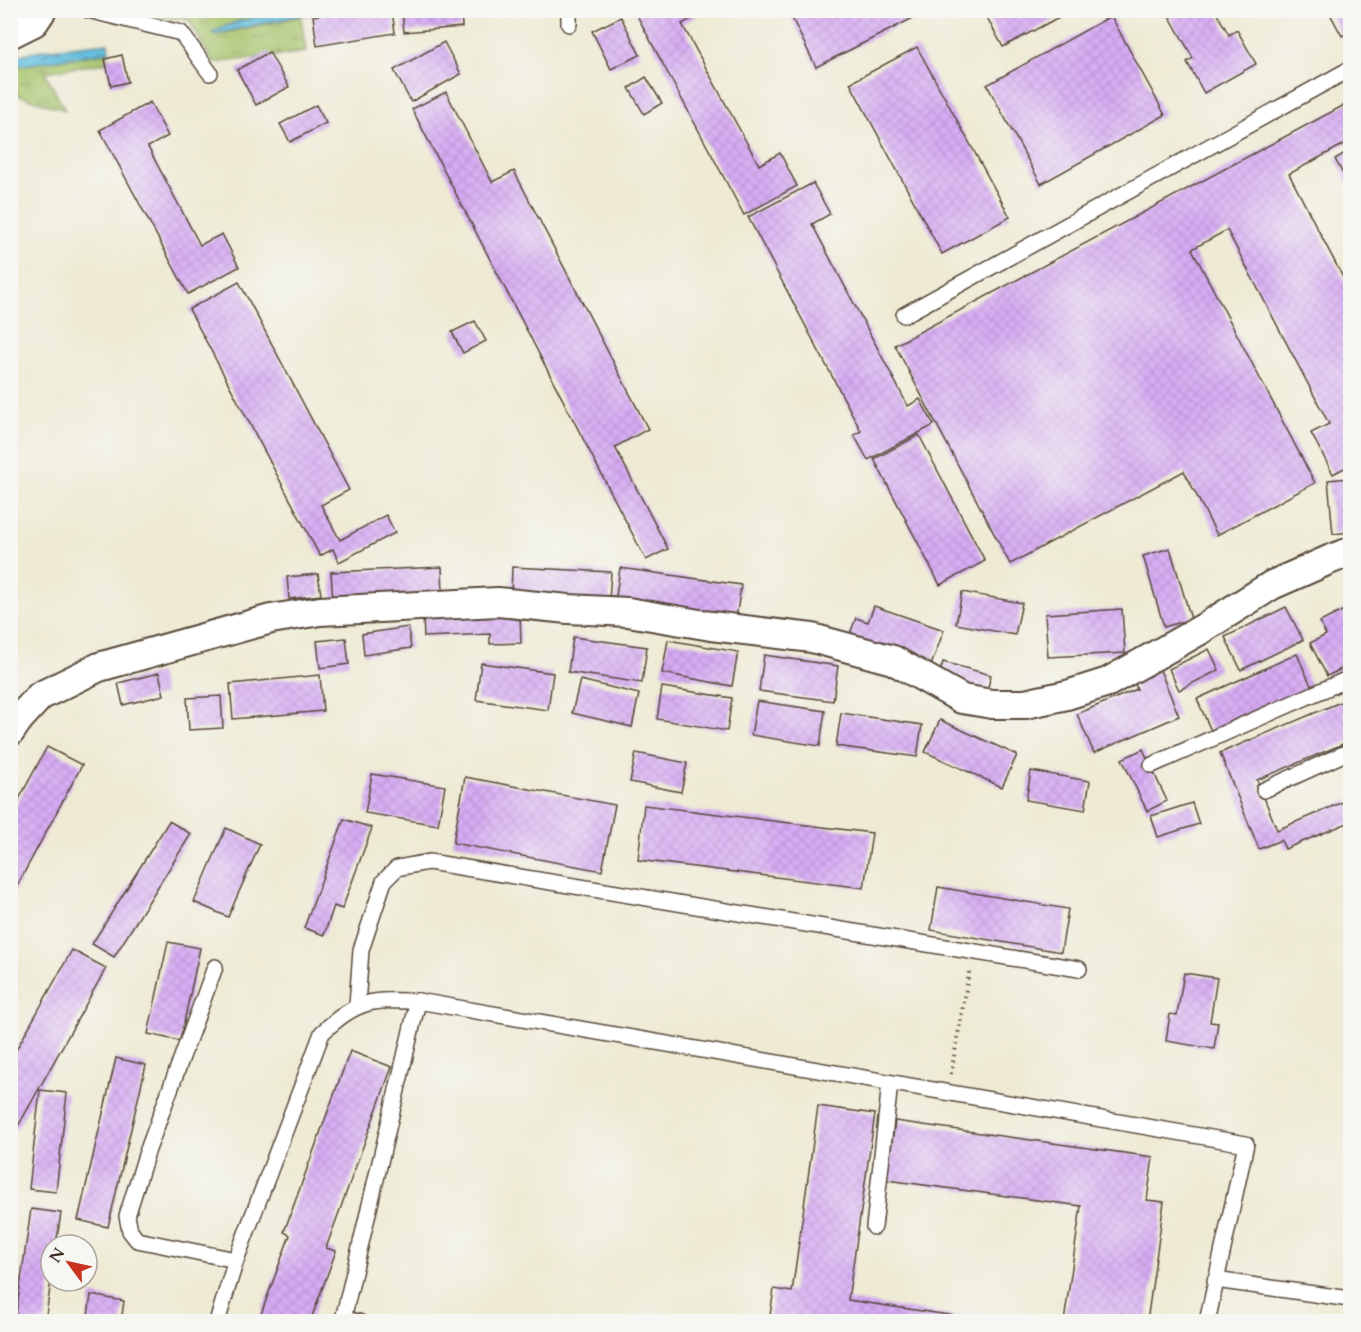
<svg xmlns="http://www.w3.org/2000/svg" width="1361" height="1332" font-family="Cardo,serif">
<defs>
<pattern id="grass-tufts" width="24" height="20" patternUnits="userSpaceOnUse" patternTransform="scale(1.5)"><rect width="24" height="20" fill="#a6c269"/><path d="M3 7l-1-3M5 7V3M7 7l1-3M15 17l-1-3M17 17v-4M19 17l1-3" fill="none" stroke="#889e56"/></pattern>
<pattern id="water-waves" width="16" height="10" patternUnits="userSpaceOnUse" patternTransform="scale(1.5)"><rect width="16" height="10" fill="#61bfdf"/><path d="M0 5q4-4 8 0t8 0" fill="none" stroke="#519bb4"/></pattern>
<pattern id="building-cross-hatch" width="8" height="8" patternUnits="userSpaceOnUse" patternTransform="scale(1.5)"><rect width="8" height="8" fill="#d7acf4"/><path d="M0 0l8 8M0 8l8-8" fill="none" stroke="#b994d1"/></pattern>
</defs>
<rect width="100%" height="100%" fill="#f6f6f2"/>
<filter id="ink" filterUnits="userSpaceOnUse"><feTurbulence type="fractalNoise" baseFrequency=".0167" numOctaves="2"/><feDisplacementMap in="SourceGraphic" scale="12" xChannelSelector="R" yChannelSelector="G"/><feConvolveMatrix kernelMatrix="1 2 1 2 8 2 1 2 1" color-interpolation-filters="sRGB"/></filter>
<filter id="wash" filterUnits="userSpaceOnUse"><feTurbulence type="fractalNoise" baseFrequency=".008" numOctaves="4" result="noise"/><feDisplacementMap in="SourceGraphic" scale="24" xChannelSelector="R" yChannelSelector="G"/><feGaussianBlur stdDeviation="1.35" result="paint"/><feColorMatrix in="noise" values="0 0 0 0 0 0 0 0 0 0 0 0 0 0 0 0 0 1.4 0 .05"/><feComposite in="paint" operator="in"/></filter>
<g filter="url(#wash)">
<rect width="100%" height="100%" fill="#eeead3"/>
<!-- grass -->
<g fill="url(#grass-tufts)" stroke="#707644" stroke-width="1.5">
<polygon points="130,10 291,11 238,21 214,35 301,16 306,52 213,63 189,20 129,14"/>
<polygon points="109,52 104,63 45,72 65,110 11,93 11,67"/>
</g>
<!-- water -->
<g fill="url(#water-waves)" stroke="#4e747e" stroke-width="1.5">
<polygon points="291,10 334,11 292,17 213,35 213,32 238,21"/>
<polygon points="108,43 109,52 11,67 11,57 41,50"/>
</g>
<g id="blocks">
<!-- building -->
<g fill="url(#building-cross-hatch)">
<polygon points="347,10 392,10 395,33 317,46 313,16"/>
<polygon points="402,10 461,10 462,27 404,32"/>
<polygon points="634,10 707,10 682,24 759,165 780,153 797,186 744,215"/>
<polygon points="788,10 929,10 816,67"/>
<polygon points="983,10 1072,10 1003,47"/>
<polygon points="1166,10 1215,10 1229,35 1237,30 1256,64 1204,93 1187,62 1193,58"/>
<polygon points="1328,10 1350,10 1350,31 1342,36"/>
<polygon points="1111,16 1165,115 1041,184 987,85"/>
<polygon points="621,17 640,55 611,69 592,31"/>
<polygon points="444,42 461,74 411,102 394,70"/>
<polygon points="917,47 1010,217 942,254 850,83"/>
<polygon points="269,52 289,87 256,105 237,70"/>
<polygon points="122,55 128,82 111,86 105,59"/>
<polygon points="646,77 662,103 644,114 629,88"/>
<polygon points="446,92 492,182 514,171 648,429 615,447 668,549 646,560 412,109"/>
<polygon points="150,102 168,136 148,147 200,245 222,234 239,267 188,294 100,130"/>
<polygon points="1350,102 1350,141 1289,174 1350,291 1350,465 1333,474 1311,433 1329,424 1227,230 1192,249 1315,483 1217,535 1184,471 1010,564 895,345"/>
<polygon points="316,105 326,123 290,142 280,124"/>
<polygon points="1350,150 1350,187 1335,159"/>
<polygon points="813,183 830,214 812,224 908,406 920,399 934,425 868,460 854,435 861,431 748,217"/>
<polygon points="239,282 349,490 321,505 340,540 386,515 395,533 339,562 333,549 320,556 189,309"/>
<polygon points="475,321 486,341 463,353 452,332"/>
<polygon points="919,435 985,561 940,585 874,459"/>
<polygon points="1350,478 1350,532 1333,534 1328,480"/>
<polygon points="1170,548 1191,619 1164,627 1143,556"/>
<polygon points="442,567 443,598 333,603 331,572"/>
<polygon points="512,567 611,572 609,601 511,597"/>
<polygon points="620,568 741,585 736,620 615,603"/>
<polygon points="318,574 321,595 289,599 287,577"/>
<polygon points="962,592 1022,603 1015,635 956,624"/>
<polygon points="874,606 944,630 930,668 848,639 856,618 868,622"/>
<polygon points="1286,607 1303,640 1241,670 1225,637"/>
<polygon points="1350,607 1350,665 1327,676 1310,643 1326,635 1320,622"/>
<polygon points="1122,609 1125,653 1048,657 1045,614"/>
<polygon points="520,613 521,643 490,644 490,634 424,637 423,617"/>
<polygon points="408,627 411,648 364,655 362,634"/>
<polygon points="573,637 647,647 642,683 568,672"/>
<polygon points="346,638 349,664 320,668 317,641"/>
<polygon points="668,640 738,652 732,686 662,673"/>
<polygon points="1209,649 1219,670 1179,690 1169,669"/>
<polygon points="1297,654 1312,688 1212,733 1197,699"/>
<polygon points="764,655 838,666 833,701 759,691"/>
<polygon points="943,662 991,675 986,695 937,682"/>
<polygon points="481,663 553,673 548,710 476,700"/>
<polygon points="1160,670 1179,716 1094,753 1077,714 1137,689 1134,681"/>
<polygon points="159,673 164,695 123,705 118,683"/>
<polygon points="320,675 323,711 233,719 230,684"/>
<polygon points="580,680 639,694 632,727 572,713"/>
<polygon points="662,687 732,698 727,731 657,719"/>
<polygon points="221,696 223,728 189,730 187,698"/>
<polygon points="1350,698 1350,741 1257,780 1277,830 1350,799 1350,822 1285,849 1281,840 1259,849 1220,753"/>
<polygon points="757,701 825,711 820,746 751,735"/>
<polygon points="841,713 922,725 917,757 836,746"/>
<polygon points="940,720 1017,755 1002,787 925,752"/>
<polygon points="47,747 82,765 10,899 10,816"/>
<polygon points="1143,749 1167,801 1147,811 1122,759"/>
<polygon points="636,753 687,763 681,792 630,782"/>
<polygon points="1031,771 1090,781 1085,810 1026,800"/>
<polygon points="372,774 445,786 438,825 365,813"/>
<polygon points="465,777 615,805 602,871 453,843"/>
<polygon points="1192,803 1199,824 1158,837 1151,816"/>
<polygon points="644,805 872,833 864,888 638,860"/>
<polygon points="344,819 372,828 342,909 334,906 324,935 304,928"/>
<polygon points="169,821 191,834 114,957 92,944"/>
<polygon points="226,828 260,844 228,917 194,902"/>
<polygon points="938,887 1068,909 1061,952 931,930"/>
<polygon points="168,942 200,948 180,1041 148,1034"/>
<polygon points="72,950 106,968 16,1130 10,1127 10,1061"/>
<polygon points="1184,973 1217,978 1210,1022 1218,1023 1214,1049 1166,1041 1170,1014 1177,1015"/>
<polygon points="350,1051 392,1067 326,1248 336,1251 310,1322 258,1322 290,1235 284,1232"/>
<polygon points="116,1058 146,1065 108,1227 78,1220"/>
<polygon points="40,1090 67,1093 56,1192 29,1189"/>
<polygon points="818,1106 875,1114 848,1300 996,1322 769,1322 774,1289 792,1292"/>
<polygon points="895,1121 1153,1157 1147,1200 1164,1202 1147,1322 1064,1322 1081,1206 887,1180"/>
<polygon points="31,1209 61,1213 56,1245 51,1245 51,1281 45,1322 15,1322"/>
<polygon points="91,1295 124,1301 121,1322 87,1322"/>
</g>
</g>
</g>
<g filter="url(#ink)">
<use href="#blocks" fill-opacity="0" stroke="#564739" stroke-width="1.5"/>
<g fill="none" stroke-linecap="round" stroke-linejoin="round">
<!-- service casing -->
<g stroke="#564739" stroke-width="18">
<g id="service">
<polyline points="88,10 181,33 210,73"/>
<polyline points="569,24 569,10"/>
<polyline points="904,315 1350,69"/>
<polyline points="1152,765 1350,678"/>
<polyline points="1264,790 1350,751"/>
<polyline points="215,967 146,1155 127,1216 130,1231 137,1240 236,1260"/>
<polyline points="357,1005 361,950 384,881 397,868 429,862 1079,969"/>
<polyline points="874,1227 890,1083"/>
<polyline points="1215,1280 1350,1299"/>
<path d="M217 1322 236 1260 322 1033C357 999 371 1000 418 1001"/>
<polyline points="359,1322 343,1319 418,1001 1246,1144 1207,1322"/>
</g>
</g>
<!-- minor casing -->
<g stroke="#564739" stroke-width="32">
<g id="minor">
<polyline points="10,34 34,22 42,10"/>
<polyline points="10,732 19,719 40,696 99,667 271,619 320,611 498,602 568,609 628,612 711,626 812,638 893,660 962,699 992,704 1025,704 1067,695 1108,682 1202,629 1272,585 1331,559 1350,552"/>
</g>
</g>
<!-- path -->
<polyline stroke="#564739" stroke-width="4" stroke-dasharray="1.5 4.5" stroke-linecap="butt" points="951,1074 969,972"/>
<!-- service -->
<use href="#service" stroke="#fff" stroke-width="15"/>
<!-- minor -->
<use href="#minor" stroke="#fff" stroke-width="28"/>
</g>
</g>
<!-- margin -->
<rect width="1361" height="1332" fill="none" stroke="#f6f6f2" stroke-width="36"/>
<!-- north arrow -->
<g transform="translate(69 1263) rotate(303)"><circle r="28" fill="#f6f6f2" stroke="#aba49d" stroke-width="1.5"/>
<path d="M0-4.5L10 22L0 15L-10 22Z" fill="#c8321e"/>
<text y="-9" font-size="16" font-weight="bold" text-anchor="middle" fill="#3b2a1e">N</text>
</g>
</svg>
